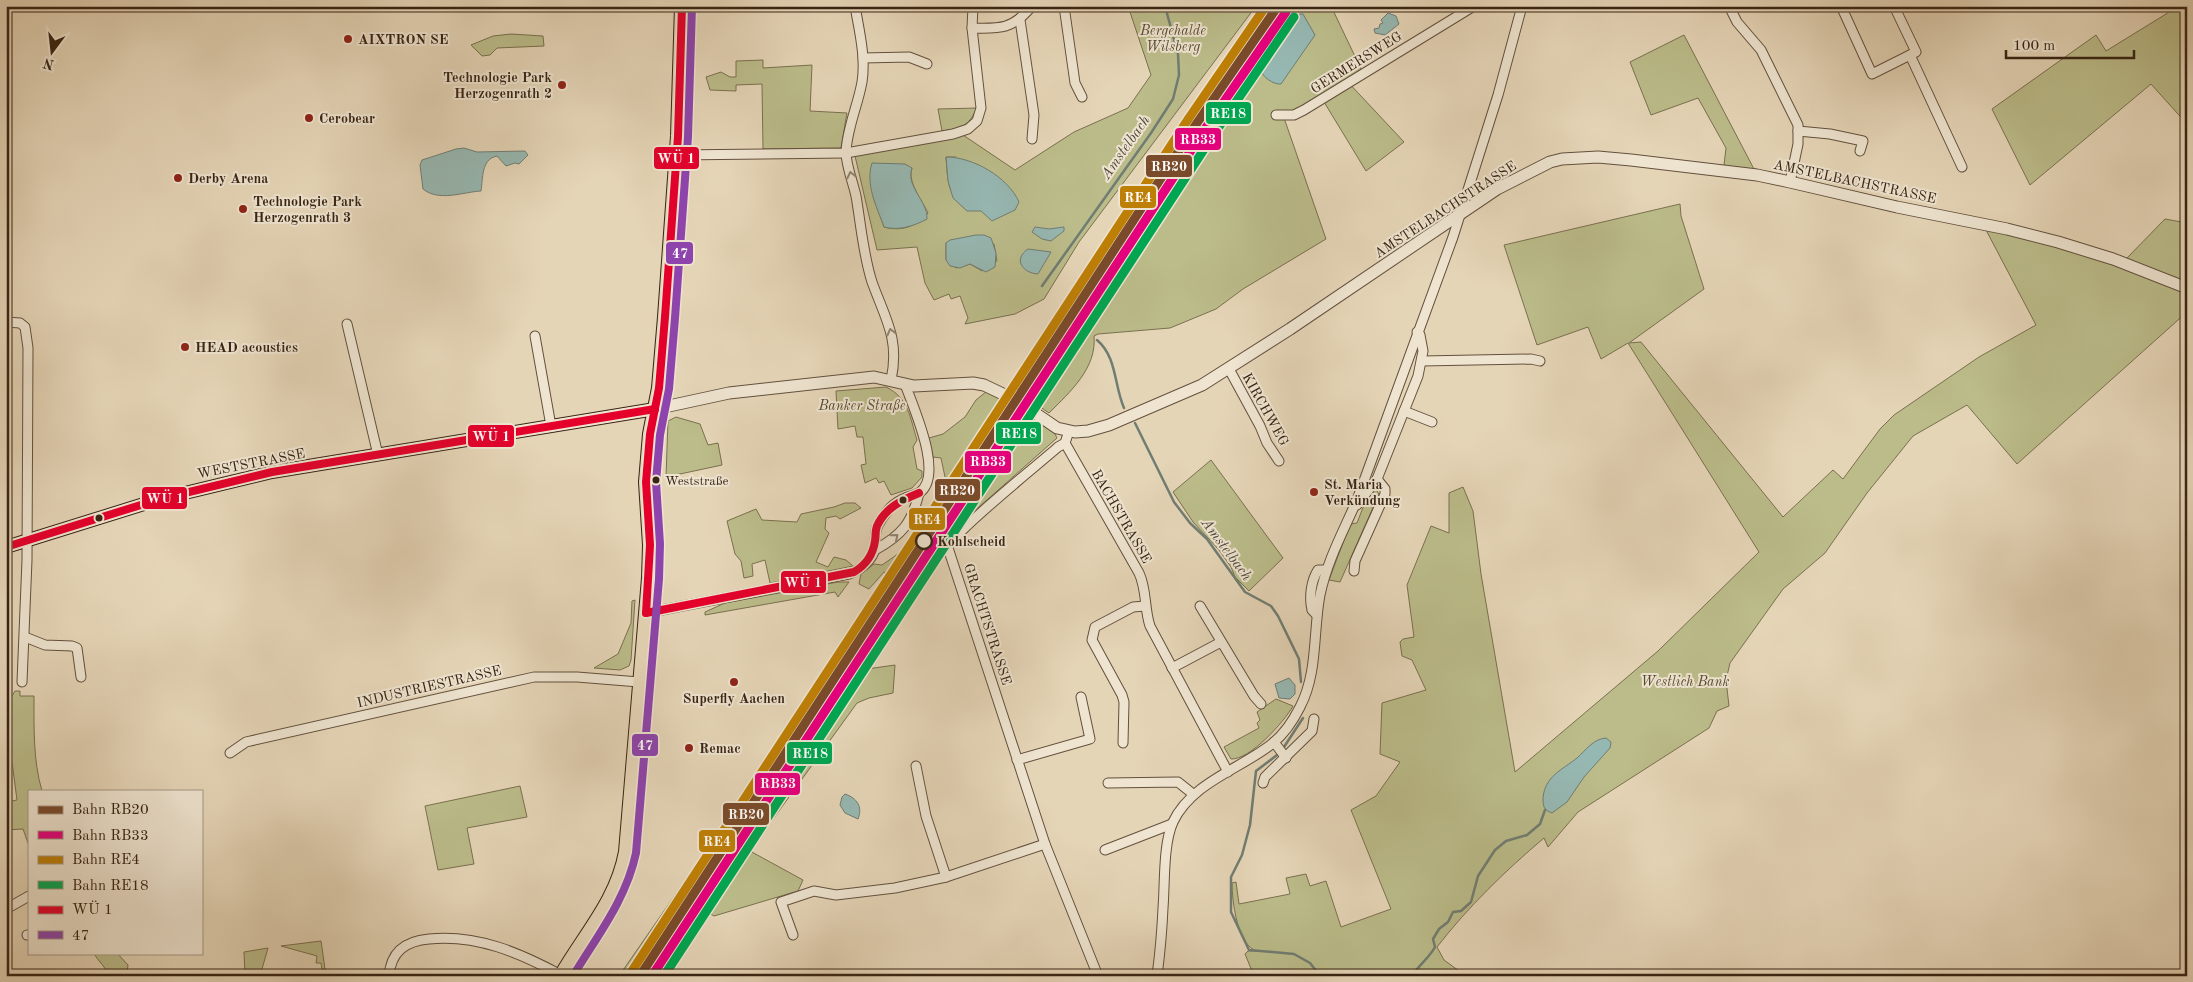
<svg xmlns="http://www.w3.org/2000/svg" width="2193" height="982" font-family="'Old Standard TT',serif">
<rect width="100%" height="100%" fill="#e5d5b7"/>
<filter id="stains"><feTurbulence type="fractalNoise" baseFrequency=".004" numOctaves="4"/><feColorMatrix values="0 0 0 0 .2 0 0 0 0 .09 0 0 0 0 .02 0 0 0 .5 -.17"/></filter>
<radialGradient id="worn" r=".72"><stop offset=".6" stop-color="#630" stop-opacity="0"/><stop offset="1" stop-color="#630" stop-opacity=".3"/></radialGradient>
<!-- green -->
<g fill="#bbbc8a" stroke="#7a704f" fill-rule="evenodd">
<path d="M1128 6H1256L1079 242 1044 299 1015 314 965 324 968 318 960 296 951 299 949 294 934 300 925 283 917 247 877 250 855 156 963 135 1015 170 1074 132 1128 108 1151 75ZM946 157H956L967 211C947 192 948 184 946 157ZM912 168C907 182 922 200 928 213 916 226 903 232 884 227L873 196ZM946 243 994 244 997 261 982 271 970 264 956 268 946 260Z"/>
<path d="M1296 6H1331L1361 69 1346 80 1404 142 1366 171 1321 97 1298 110 1283 115 1326 239 1243 289 1216 309 1170 328 1098 334 1094 336C1097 368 1070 392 1049 413L1036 404 1233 93Z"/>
<polygon points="2179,6 2187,6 2187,124 2151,84 2030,185 1992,109 2096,35 2106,51"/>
<polygon points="511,34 543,36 544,46 497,48 490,55 482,56 471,45 493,36"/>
<polygon points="1684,35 1755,171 1724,165 1726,148 1698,98 1651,115 1630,62"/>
<polygon points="763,60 763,68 812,65 810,111 847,113 841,148 763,149 762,84 736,85 736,91 710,90 706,77 721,72 730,77 736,77 736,61"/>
<path d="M977 108C968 127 962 128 942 131L938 109Z"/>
<path d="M1680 204 1681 216 1704 289 1629 343 1641 342 1783 517 1833 470 1843 479 1880 429 1894 415 1979 357 2036 325 1986 230C2052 243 2127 262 2187 294V312L2017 464 1967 405 1913 436 1867 493 1825 553 1783 589 1730 663 1726 680 1729 706 1717 711 1709 728 1578 812 1548 847 1544 838C1505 871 1468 907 1437 947L1444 960 1466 976H1254L1245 954 1248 951H1257C1237 946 1232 900 1232 883L1236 882 1239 904 1290 894 1286 878 1306 874 1310 886 1326 881 1341 927 1391 909 1351 810 1376 796 1400 762 1380 754 1382 703 1426 690 1412 660 1402 656 1400 642 1403 639 1414 637 1407 585 1431 526 1449 533V493L1463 487 1473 511 1481 574 1515 772 1658 651 1759 552 1628 343 1601 359 1588 327 1537 345 1504 245Z"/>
<polygon points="2165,219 2187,223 2187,284 2125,260"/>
<path d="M886 387C909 398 910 418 917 440L913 447 917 469 922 471V477L912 488 891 495 884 481 879 483 876 478 865 483 861 465 866 464 863 437H857L855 426 838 429 836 391Z"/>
<polygon points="987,391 1007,400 951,485 945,477 941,458 933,457 929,438 943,434 965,417 976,400"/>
<polygon points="1028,415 1055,434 1057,438 962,522 961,516"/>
<polygon points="676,417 700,424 708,445 718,443 722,465 666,477 668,421"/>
<polygon points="1211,460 1283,558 1249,591 1235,577 1231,567 1219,550 1193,522 1173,492"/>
<polygon points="1375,488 1379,494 1340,582 1329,580 1350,524 1357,523 1364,505"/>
<polygon points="845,503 855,503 861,508 840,519 836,516 826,518 825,529 829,533 816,562 828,567 834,557 846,560 853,566 770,583 765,560 752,564 753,576 744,578 741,561 735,554 727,521 756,509 762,520 797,522 801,514 834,507"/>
<polygon points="905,549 907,550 906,553 889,574 884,572 869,589 859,584 861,574 874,564 882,565"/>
<polygon points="838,582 849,582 838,597 835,592 705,615 705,612 725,603"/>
<polygon points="635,600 631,660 629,666 620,670 594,668 618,654 631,623 632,601"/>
<polygon points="858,635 792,739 634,976 619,976 849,644 848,637"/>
<polygon points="895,665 893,693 869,698 857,703 750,851 803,880 798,891 714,916 707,912 666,976 655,976 853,671"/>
<path d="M15 691H20V696H34C34 728 33 760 42 791H29V846L23 829 6 830V802L17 800 12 762H6V698L12 696Z"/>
<path d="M1276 699 1293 706C1284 722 1250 760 1231 759L1224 747 1259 728 1257 723 1260 720 1257 712Z"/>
<polygon points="520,786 527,817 467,828 474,864 438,870 425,806"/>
<polygon points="321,941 326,976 323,976 321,963 316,963 317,956 281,946"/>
<polygon points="268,948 260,976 245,976 244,952"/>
<polygon points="93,953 117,953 128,965 127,973 130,976 111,976"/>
</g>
<!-- water -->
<g fill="#96b8b2" stroke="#707d73">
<polygon points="1388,13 1396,16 1399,24 1385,35 1375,33 1374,29 1379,28 1380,24 1383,23 1381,20"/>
<path d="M1300 14H1303L1315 35 1281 84C1274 85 1262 77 1261 70Z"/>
<path d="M464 148 477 152 525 151 528 155 519 164 515 163 506 166 497 156C481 159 483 179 481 191 463 192 439 202 423 189L420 165 422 160 456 149Z"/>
<path d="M946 157C973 157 1008 177 1019 202L1015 210 992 221 981 211H967L953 198 948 181Z"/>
<path d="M872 163 905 164 912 168C905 186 928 201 927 219 914 226 899 231 884 227 877 207 865 185 872 163Z"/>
<polygon points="1035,227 1049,229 1064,227 1064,231 1051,241 1042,239 1032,232"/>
<polygon points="976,235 984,235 991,238 996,253 995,267 986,272 970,264 960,268 950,266 946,260 946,243 950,240"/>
<path d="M1028 249 1051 252 1038 274C1022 273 1013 259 1028 249Z"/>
<polygon points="1289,678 1295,685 1295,694 1290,699 1279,698 1275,684"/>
<path d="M1606 738 1611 742 1610 748 1584 777 1567 802 1552 813C1544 810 1543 807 1543 798 1545 776 1562 770 1577 758 1586 750 1593 739 1606 738Z"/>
<path d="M845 794C857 798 863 807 858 819L845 813 840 805 842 797Z"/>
</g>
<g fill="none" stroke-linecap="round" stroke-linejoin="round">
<!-- stream -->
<g stroke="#707d73" stroke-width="2.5">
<polyline points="1042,286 1151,133 1173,99 1179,75 1178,54 1165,6"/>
<path d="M1097 340C1117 357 1114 385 1124 408"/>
<polyline points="1135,423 1174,502 1190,523 1207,539 1245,592 1271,606 1278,616 1299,659 1301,682"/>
<polyline points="1284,747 1303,718"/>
<polyline points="1277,755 1256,771 1250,825 1242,855 1231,877 1231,912 1249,950 1294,954 1310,963 1317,972 1328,973 1332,976"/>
<path d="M1412 976C1419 965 1429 958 1435 947L1433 939 1439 929 1448 922 1453 912 1461 911 1471 902 1478 876 1495 850 1506 841 1527 835 1540 824 1545 810"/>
</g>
<!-- tertiary-tunnel -->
<polyline stroke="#c2b296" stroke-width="11" stroke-dasharray="11 5.5" stroke-linecap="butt" points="1005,395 1035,413"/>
<!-- minor casing -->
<g stroke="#63503d" stroke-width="11">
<g id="minor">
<path d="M855 6C859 30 866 57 862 82 858 105 847 128 846 152 846 166 853 182 856 196 861 225 863 254 872 282 885 318 900 339 891 380"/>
<polyline points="1064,6 1075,83 1082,97"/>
<polyline points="1729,6 1737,22 1761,50 1798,125 1798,144 1790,182"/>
<polyline points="1841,6 1872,74 1910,55"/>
<polyline points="1894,6 1916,52 1910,55 1962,167"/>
<polyline points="1020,20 1034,115 1032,139"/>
<path d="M972 28C1001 29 1013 29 1032 6"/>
<polyline points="863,58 909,57 927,64"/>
<polyline points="1276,115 1294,115 1304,110 1474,6"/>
<polyline points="1798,131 1830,134 1863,141 1860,151"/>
<polyline points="676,155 846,153 953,134 968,129 977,121 981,108 972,28 973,6"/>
<polyline points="6,322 20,323 25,327 28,348 27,560 22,682"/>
<polyline points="347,324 378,455"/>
<polyline points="535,336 551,426"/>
<polyline points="1422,361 1531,359 1540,361"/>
<polyline points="1229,369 1260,426 1267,443 1279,461"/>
<polyline points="1404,411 1432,422"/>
<path d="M1069 431 1065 443 1058 447C1040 463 951 534 948 548L1045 844 1098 976"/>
<path d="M1065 443 1139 573C1147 590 1144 608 1150 626L1228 772"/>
<polyline points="1357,505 1377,479 1418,376 1423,351 1420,335 1417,332"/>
<path d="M875 550C902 535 912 523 919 493"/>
<polyline points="1354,571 1355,561 1385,494 1385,489 1377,479"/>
<polyline points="1200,606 1254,696 1261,704"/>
<path d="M646 613 849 574C860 570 873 560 875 548 876 541 874 532 878 525 883 516 892 504 901 500 906 497 913 496 919 493 945 476 913 407 905 384"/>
<path d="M1317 615 1312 610C1309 597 1311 581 1318 570H1326"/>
<polyline points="25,637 45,645 72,646 77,648 81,677"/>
<polyline points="1172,668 1221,642"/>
<polyline points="1274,742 1286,758"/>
<polyline points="1123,743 1124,702 1122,695 1092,640 1095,627 1133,607 1145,606"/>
<polyline points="230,753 246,742 534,677 577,677 639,682"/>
<polyline points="1017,760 1090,739 1081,697"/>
<polyline points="916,766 926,816 946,877"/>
<polyline points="1108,783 1178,782 1193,794"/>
<polyline points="1263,783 1265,777 1312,731 1314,719"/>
<polyline points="1105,850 1172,824"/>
<polyline points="6,909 29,896"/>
<polyline points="27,935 29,935"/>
<polyline points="793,935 781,902 814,891 836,895 895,888 946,877 1045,844"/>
<path d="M389 976C391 951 406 941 429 939 477 934 520 953 561 975"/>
<path d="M1157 976C1160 953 1162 931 1163 908 1165 883 1163 844 1173 822 1192 782 1241 769 1273 743 1284 734 1294 719 1300 707 1318 673 1313 632 1320 595 1327 561 1343 532 1357 500L1453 237 1498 95 1522 6"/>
</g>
</g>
<!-- tertiary casing -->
<g stroke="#63503d" stroke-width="13">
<g id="tertiary">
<polyline points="655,409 729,393 874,377 914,386 973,383 984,385 1005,395"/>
<polyline points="1035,413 1057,428 1075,432 1088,431 1109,425 1202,385 1290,329 1497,189 1550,162 1562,159 1598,157 1631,160 1757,175 1790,182 1897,207 2007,229 2058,242 2113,259 2187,288"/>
</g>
</g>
<!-- secondary casing -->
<g stroke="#382414" stroke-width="14">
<polyline id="secondary" points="6,547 160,499 272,472 655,409"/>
</g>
<!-- primary casing -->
<g stroke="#382414" stroke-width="16">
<path id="primary" d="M561 976C585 934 617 901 626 852L649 578 650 545 646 482 650 434 659 388 665 317 678 136 682 6"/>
</g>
<!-- minor -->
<use href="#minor" stroke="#eee4d0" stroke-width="9"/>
<!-- tertiary -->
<use href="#tertiary" stroke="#eee4d0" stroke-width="11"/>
<!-- secondary -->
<use href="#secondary" stroke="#eee4d0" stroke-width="12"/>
<!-- primary -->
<use href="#primary" stroke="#e5d5b7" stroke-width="14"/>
<!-- bus-1 casing -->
<g stroke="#eee4d0" stroke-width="11">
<g id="bus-1">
<polyline points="6,547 160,499 272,472 655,409"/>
<polyline points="646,613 650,545 646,482 650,434 659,388 665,317 678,136 682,6"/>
<path d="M646 613 854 572C866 565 873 555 875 541 876 536 875 531 877 526 885 508 902 500 919 493"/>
</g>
</g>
<!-- bus-2 casing -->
<g stroke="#eee4d0" stroke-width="11">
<path id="bus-2" d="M573 976C597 936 626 900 636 853L659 579 660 544 656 482 660 435 669 389 675 318 688 137 692 6"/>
</g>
<!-- bus-1 -->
<use href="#bus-1" stroke="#e4002b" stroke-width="8"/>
<!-- bus-2 -->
<use href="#bus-2" stroke="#8e44ad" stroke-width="8"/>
<!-- rail-1 casing -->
<g stroke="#eee4d0" stroke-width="12">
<polyline id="rail-1" points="640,976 1197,123 1278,6"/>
</g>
<!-- rail-2 casing -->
<g stroke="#eee4d0" stroke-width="12">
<polyline id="rail-2" points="652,976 1205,129 1286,12"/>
</g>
<!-- rail-3 casing -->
<g stroke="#eee4d0" stroke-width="12">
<polyline id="rail-3" points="632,971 1189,118 1266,6"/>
</g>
<!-- rail-4 casing -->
<g stroke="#eee4d0" stroke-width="12">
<polyline id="rail-4" points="664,976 1214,134 1294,17"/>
</g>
<!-- rail-1 -->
<use href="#rail-1" stroke="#7a4b2a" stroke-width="9"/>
<!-- rail-2 -->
<use href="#rail-2" stroke="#e5007d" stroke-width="9"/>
<!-- rail-3 -->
<use href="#rail-3" stroke="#be7f06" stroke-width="9"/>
<!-- rail-4 -->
<use href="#rail-4" stroke="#00a651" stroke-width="9"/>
</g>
<!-- one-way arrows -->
<defs><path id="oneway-chevron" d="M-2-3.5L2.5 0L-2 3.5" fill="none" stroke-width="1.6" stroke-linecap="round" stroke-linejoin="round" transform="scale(1.25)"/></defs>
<g stroke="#938472">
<use href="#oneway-chevron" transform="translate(851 175) rotate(-103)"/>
<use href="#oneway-chevron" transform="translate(891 332) rotate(-104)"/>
<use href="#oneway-chevron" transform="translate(895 537) rotate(-39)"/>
</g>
<!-- markers -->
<g fill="#8f2418" stroke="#eee4d0" stroke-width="2">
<circle cx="348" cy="39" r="5"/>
<circle cx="562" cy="85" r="5"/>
<circle cx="309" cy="118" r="5"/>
<circle cx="178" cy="178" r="5"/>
<circle cx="243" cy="209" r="5"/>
<circle cx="185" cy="347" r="5"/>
<circle cx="1314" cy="492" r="5"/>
<circle cx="734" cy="682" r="5"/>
<circle cx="689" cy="748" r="5"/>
</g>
<g fill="#382414" stroke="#eee4d0" stroke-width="2">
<circle cx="656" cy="480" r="4.5"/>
<circle cx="903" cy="500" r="4.5"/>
<circle cx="99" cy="518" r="4.5"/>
</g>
<circle fill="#eee4d0" stroke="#382414" stroke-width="2.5" cx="924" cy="541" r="8"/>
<g text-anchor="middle" stroke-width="4" stroke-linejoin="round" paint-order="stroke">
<!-- bus labels -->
<g font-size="13" fill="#382414" stroke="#eee4d0" text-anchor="start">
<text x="665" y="485">Weststraße</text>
</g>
<!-- park labels -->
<g font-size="14" font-style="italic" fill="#594a32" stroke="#eee4d0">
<text x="1173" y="35">Bergehalde<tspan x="1173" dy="16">Wilsberg</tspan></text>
<text x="862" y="410">Banker Straße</text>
<text x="1685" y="686">Westlich Bank</text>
</g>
<!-- poi labels -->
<g font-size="14" font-weight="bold" fill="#382414" stroke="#eee4d0" text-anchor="start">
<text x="358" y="44">AIXTRON SE</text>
<text x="552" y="82" text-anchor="end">Technologie Park<tspan x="552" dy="16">Herzogenrath 2</tspan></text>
<text x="319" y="123">Cerobear</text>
<text x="188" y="183">Derby Arena</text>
<text x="253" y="206">Technologie Park<tspan x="253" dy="16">Herzogenrath 3</tspan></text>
<text x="195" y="352">HEAD acoustics</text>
<text x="1324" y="489">St. Maria<tspan x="1324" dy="16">Verkündung</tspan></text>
<text x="734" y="703" text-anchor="middle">Superfly Aachen</text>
<text x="699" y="753">Remac</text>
</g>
<!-- street labels -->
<g font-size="14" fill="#382414" stroke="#eee4d0">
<text transform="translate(1356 62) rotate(-32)" y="5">GERMERSWEG</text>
<text transform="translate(1855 181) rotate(12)" y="5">AMSTELBACHSTRASSE</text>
<text transform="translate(1445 209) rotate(-33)" y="5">AMSTELBACHSTRASSE</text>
<text transform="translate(1266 409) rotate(61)" y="5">KIRCHWEG</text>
<text transform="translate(251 463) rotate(-11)" y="5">WESTSTRASSE</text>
<text transform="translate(1122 516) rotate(60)" y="5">BACHSTRASSE</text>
<text transform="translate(988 624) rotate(72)" y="5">GRACHTSTRASSE</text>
<text transform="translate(429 686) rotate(-13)" y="5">INDUSTRIESTRASSE</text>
</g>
<!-- stop labels -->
<g font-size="14" font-weight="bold" fill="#382414" stroke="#eee4d0" text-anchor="start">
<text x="937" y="546">Kohlscheid</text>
</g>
<!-- water labels -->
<g font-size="15" font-style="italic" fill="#50493c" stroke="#eee4d0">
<text transform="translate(1125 147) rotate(-55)" y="5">Amstelbach</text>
<text transform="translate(1227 549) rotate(53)" y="5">Amstelbach</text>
</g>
</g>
<g stroke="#eee4d0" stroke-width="2">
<rect x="1205" y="101" width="47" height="24" rx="5" fill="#00a651"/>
<rect x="1174" y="127" width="48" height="24" rx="5" fill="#e5007d"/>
<rect x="653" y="146" width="47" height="24" rx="5" fill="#e4002b"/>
<rect x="1145" y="154" width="48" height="24" rx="5" fill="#7a4b2a"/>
<rect x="1119" y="185" width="38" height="24" rx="5" fill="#be7f06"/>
<rect x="665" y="241" width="29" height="24" rx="5" fill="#8e44ad"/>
<rect x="995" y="421" width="47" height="24" rx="5" fill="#00a651"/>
<rect x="467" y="424" width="48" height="24" rx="5" fill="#e4002b"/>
<rect x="964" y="450" width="48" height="24" rx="5" fill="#e5007d"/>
<rect x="934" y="478" width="47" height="24" rx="5" fill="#7a4b2a"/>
<rect x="141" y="486" width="47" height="24" rx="5" fill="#e4002b"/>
<rect x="908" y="507" width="38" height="24" rx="5" fill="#be7f06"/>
<rect x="780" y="570" width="47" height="24" rx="5" fill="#e4002b"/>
<rect x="631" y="733" width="28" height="24" rx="5" fill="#8e44ad"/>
<rect x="786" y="741" width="47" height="24" rx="5" fill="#00a651"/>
<rect x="754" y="772" width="47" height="24" rx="5" fill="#e5007d"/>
<rect x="722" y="802" width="48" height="24" rx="5" fill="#7a4b2a"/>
<rect x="698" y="829" width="38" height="24" rx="5" fill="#be7f06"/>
</g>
<g font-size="14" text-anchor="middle" font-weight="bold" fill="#fff">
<text x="1228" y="118">RE18</text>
<text x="1198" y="144">RB33</text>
<text x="676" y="163">WÜ 1</text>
<text x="1169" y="171">RB20</text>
<text x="1138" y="202">RE4</text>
<text x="680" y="258">47</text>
<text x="1019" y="438">RE18</text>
<text x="491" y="441">WÜ 1</text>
<text x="988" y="466">RB33</text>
<text x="957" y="495">RB20</text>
<text x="165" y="503">WÜ 1</text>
<text x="927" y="524">RE4</text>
<text x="803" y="587">WÜ 1</text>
<text x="645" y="750">47</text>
<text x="810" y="758">RE18</text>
<text x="778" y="788">RB33</text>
<text x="746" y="819">RB20</text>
<text x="717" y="846">RE4</text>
</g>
<!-- margin -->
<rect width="2193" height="982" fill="none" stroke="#e5d5b7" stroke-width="25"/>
<rect x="8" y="8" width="2178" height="967" fill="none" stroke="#382414" stroke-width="2.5"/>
<rect x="12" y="12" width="2168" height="957" fill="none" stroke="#382414"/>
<!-- legend -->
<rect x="28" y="790" width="175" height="165" fill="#eee4d0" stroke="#a59785"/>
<rect x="38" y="806" width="25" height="8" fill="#7a4b2a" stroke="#a59785"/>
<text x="72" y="814" font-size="15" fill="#382414">Bahn RB20</text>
<rect x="38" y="831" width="25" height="8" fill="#e5007d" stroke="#a59785"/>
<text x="72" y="840" font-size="15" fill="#382414">Bahn RB33</text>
<rect x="38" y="856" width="25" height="8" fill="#be7f06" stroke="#a59785"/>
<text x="72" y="864" font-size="15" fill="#382414">Bahn RE4</text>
<rect x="38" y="881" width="25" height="8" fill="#00a651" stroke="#a59785"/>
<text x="72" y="890" font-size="15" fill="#382414">Bahn RE18</text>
<rect x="38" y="906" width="25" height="8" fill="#e4002b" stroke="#a59785"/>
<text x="72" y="914" font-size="15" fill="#382414">WÜ 1</text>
<rect x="38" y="931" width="25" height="8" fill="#8e44ad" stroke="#a59785"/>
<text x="72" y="940" font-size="15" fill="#382414">47</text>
<!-- north arrow -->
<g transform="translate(52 52) rotate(195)" stroke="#eee4d0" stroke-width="4" paint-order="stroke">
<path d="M0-4L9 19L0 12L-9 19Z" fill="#382414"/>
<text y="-8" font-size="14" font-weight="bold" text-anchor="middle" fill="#382414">N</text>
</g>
<!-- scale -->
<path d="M2006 50v8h128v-8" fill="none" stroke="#382414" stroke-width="2.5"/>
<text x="2013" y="50" font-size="15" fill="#382414" stroke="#eee4d0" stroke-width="4" paint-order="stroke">100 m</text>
<rect width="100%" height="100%" filter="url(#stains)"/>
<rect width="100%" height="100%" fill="url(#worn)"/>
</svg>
